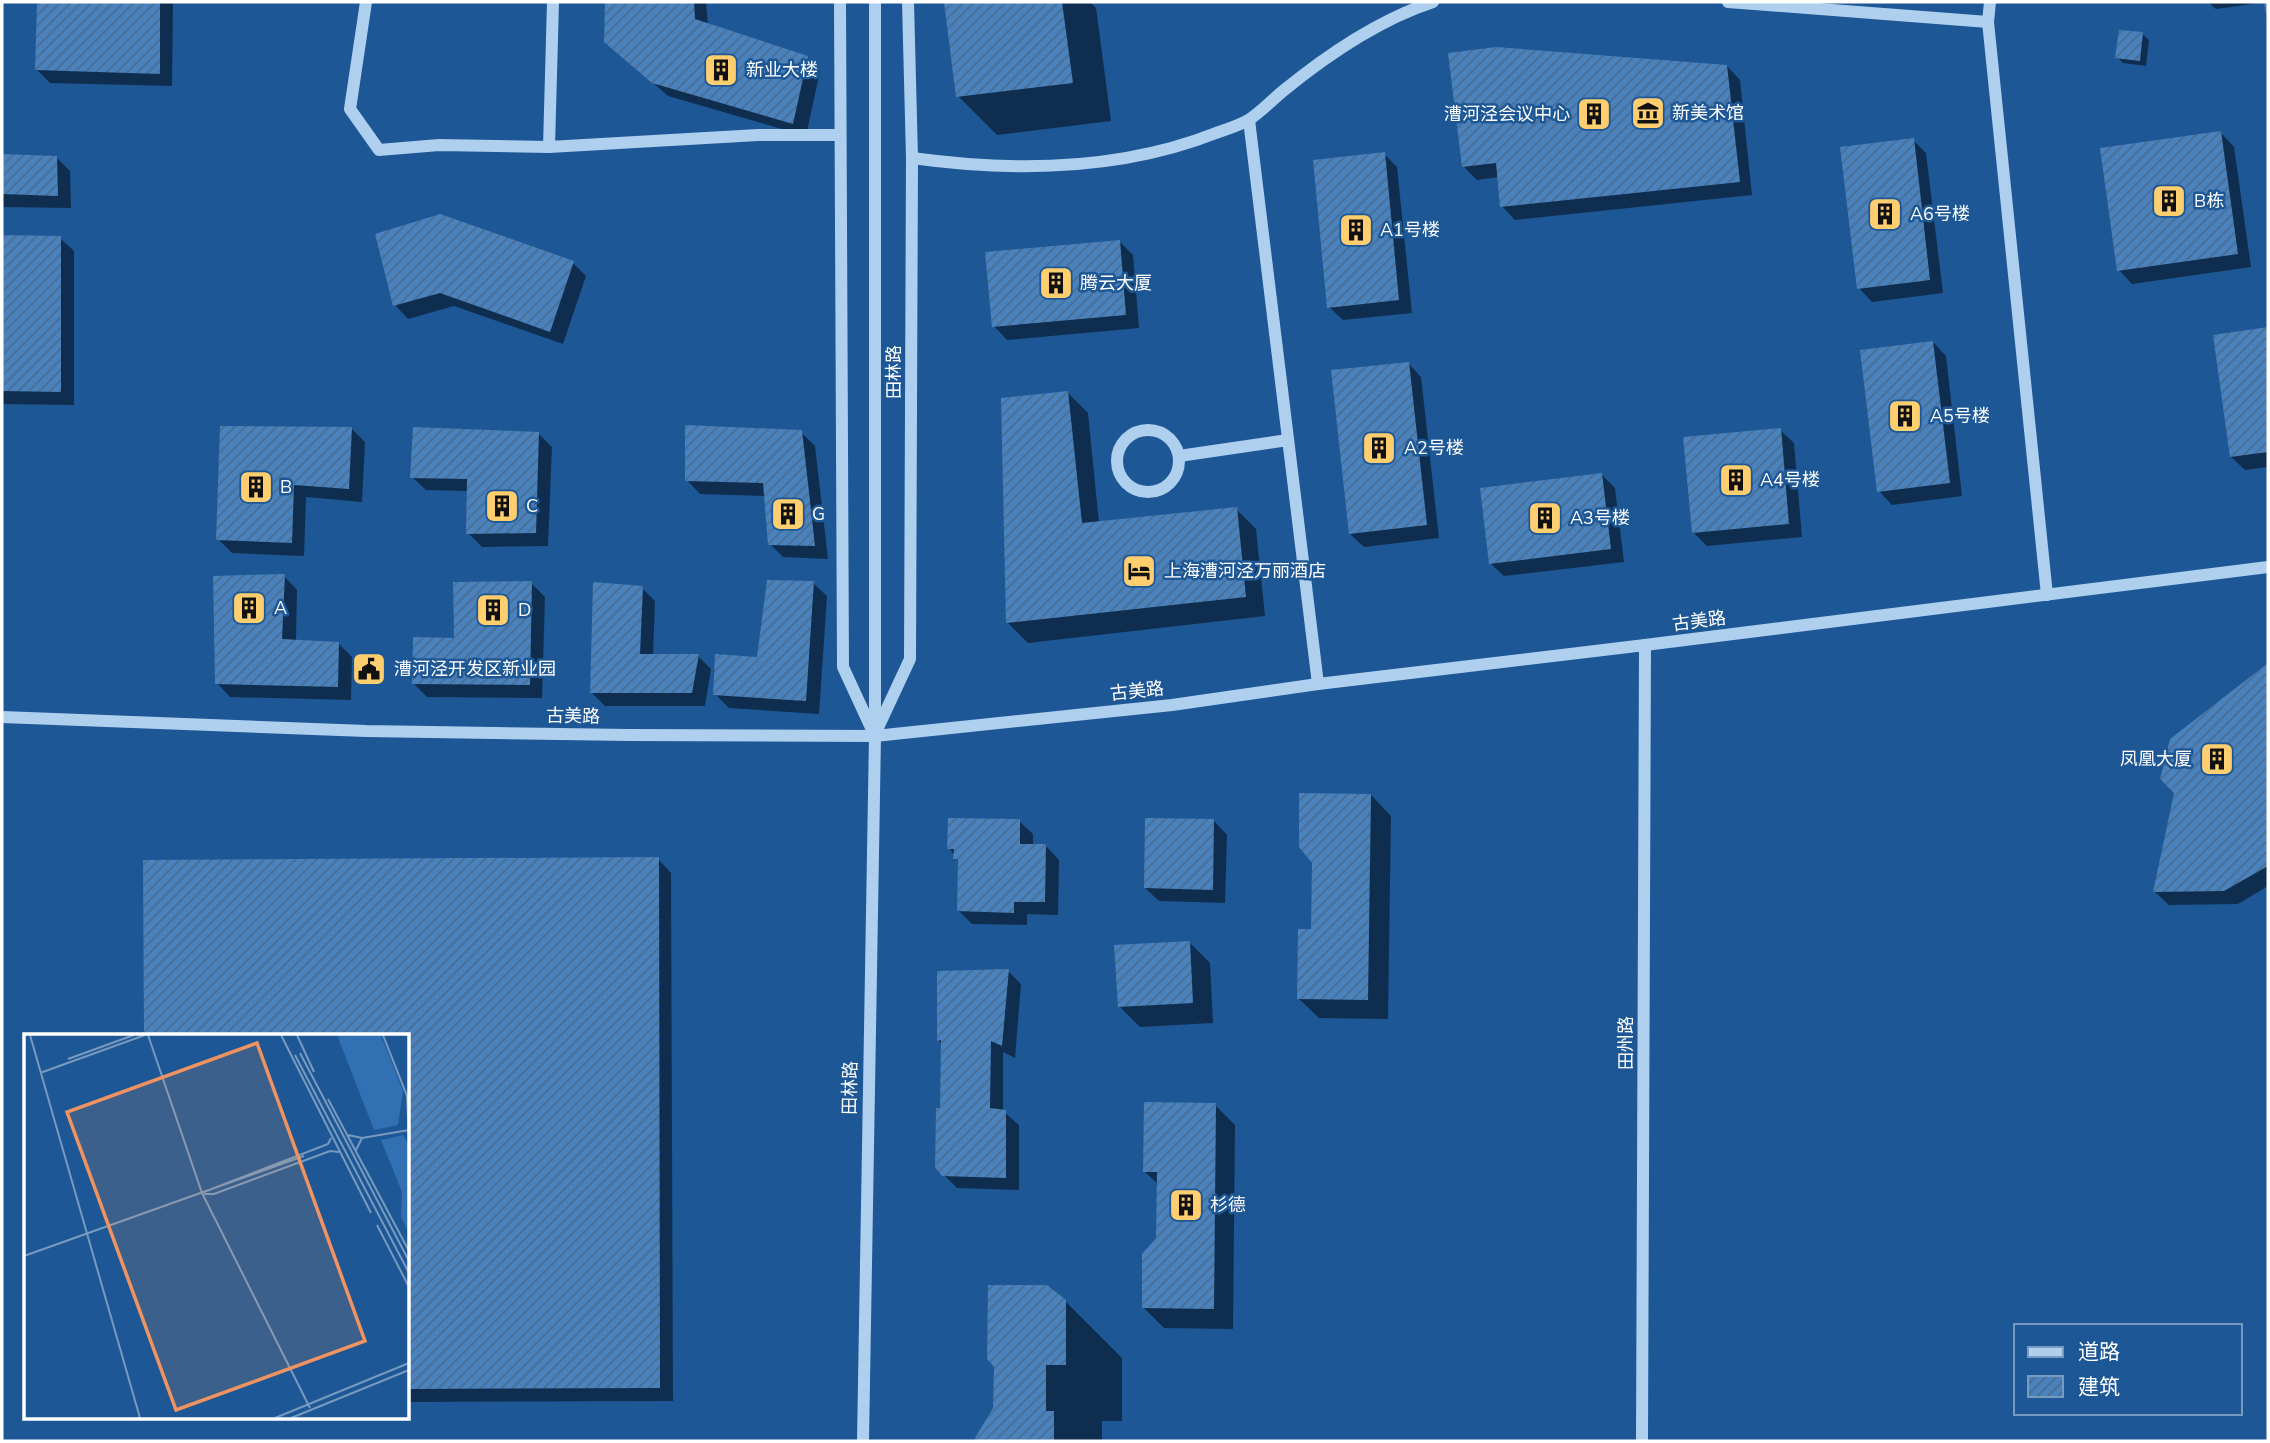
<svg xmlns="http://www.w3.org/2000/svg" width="2270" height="1443" font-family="'Nunito Sans','Noto Sans SC',sans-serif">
<defs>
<pattern id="building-hatch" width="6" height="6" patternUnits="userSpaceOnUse" patternTransform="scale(1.75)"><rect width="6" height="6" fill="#4a82bd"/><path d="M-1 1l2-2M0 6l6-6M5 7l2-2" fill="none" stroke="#4b6c90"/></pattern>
</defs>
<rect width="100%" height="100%" fill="#1d5795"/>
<!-- shadow -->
<g fill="#0007">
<polygon points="39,2 173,2 172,86 50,83 36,69"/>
<polygon points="607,2 706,2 708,25 807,58 820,71 806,136 668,96 606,41"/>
<polygon points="946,2 1090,2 1096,8 1111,121 997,135 958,96"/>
<polygon points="2208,2 2268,2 2268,19 2266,2 2216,9"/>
<polygon points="2142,34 2149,40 2146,66 2123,63 2117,57"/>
<polygon points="1727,66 1740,80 1752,195 1515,220 1502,206 1499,177 1477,180 1464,167"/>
<polygon points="2221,133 2234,147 2251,267 2132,284 2119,270"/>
<polygon points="1913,140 1926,153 1943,293 1872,302 1859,288"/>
<polygon points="1384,154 1397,167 1412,313 1343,320 1329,307"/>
<polygon points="2,156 56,157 70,171 71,208 2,207"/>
<polygon points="377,235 573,263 586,276 563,344 454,306 408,319 395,305"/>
<polygon points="2,237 60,238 74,251 74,405 2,404"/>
<polygon points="1119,241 1133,255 1139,328 1007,340 994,326"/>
<polygon points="2268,329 2268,467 2245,470 2231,457 2215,336"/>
<polygon points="1933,342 1946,356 1962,496 1892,505 1879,491"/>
<polygon points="1408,363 1421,377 1439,538 1364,547 1350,534"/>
<polygon points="1068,393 1088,413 1099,523 1236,509 1256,529 1265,616 1028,643 1008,623"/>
<polygon points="351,428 365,442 362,502 306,497 304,556 232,553 218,539"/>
<polygon points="1780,430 1794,443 1802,537 1707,546 1693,532"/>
<polygon points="801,432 815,446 828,559 783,557 770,544 765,496 700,494 687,480"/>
<polygon points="538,433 552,447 548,546 482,547 468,533 469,491 426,490 412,477"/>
<polygon points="1602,475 1615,488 1624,562 1504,576 1490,563"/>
<polygon points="284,576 297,590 296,641 338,643 352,657 351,700 230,697 217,683"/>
<polygon points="531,583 545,597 542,698 427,697 414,684 456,640"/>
<polygon points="813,583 827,596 819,714 729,708 715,694 758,659"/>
<polygon points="642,588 655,601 653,656 698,656 711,669 705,706 605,706 592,693"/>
<polygon points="2268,665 2268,886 2238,904 2169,905 2155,892 2175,792 2172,740"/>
<polygon points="1371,795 1391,816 1388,1019 1319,1018 1298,998 1313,931"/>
<polygon points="1019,821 1033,834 1033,846 1046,846 1059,860 1058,915 1027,914 1027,925 972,924 959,911 960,863 949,848"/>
<polygon points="1214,821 1227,835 1225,903 1159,901 1145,888"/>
<polygon points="658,859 671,873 673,1401 408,1402 408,1035 146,1035 145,862"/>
<polygon points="1189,942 1210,963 1213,1023 1140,1027 1120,1007"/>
<polygon points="1008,971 1021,984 1015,1058 1003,1052 1003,1111 1019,1125 1019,1190 957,1188 943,1174 943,1045 938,1040"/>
<polygon points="1215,1105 1235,1125 1233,1329 1164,1328 1144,1308 1158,1239 1159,1185 1145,1172"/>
<polygon points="1065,1301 1122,1358 1122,1421 1102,1421 1102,1441 977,1441"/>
</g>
<!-- building -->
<g fill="url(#building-hatch)">
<polygon points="37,2 160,2 160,74 35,70"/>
<polygon points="605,2 694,2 695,19 808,56 793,124 652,83 604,42"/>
<polygon points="944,2 1062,2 1073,83 956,97"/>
<polygon points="2264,2 2268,2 2268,20 2267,20"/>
<polygon points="2119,30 2143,32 2140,61 2115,58"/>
<polygon points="1496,47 1727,65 1740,182 1500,207 1496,163 1462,167 1448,53"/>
<polygon points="2221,131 2238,254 2117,271 2100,148"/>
<polygon points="1914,138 1930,280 1857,289 1840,147"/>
<polygon points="1385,152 1399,300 1327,308 1313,160"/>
<polygon points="2,154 57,156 58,196 2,194"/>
<polygon points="440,214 574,261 550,332 440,293 393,306 375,234"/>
<polygon points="2,235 61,236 61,392 2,391"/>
<polygon points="1120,240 1126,315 992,327 985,252"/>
<polygon points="2268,327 2268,452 2230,457 2213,335"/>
<polygon points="1933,341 1950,483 1877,492 1860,350"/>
<polygon points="1409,362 1427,525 1349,534 1331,370"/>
<polygon points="1068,391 1082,523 1237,507 1246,597 1006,623 1001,398"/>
<polygon points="685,425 802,430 815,546 768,545 763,483 685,481"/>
<polygon points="220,426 352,427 349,489 294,485 292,543 216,540"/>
<polygon points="413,427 539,432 536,533 466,534 467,479 410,478"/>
<polygon points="1781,428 1789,524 1692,533 1683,437"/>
<polygon points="1602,473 1611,549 1489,564 1480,488"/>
<polygon points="285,574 282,639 339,642 338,687 215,684 213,576"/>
<polygon points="767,580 814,581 806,701 713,695 715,654 757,657"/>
<polygon points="532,581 530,685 412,684 413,637 454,638 453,582"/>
<polygon points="593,582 643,586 640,654 699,654 692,693 590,693"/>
<polygon points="2268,663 2268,866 2224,891 2153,892 2174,793 2160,779 2170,739"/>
<polygon points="1299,793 1371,794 1368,1000 1297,999 1298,929 1311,929 1312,863 1299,847"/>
<polygon points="948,818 1020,819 1020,844 1046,844 1045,902 1014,902 1014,913 957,911 958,859 953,859 954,849 947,849"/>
<polygon points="1145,818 1214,819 1213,890 1144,888"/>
<polygon points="659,857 660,1388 408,1389 408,1035 144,1035 143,860"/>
<polygon points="1190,941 1193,1003 1118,1007 1114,945"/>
<polygon points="1009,969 1002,1046 991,1041 990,1108 1006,1110 1006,1178 942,1176 935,1167 936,1108 940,1108 941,1040 937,1041 937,971"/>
<polygon points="1144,1102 1216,1103 1214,1309 1142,1308 1142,1254 1156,1238 1157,1172 1143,1172"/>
<polygon points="988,1285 1047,1285 1066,1300 1066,1365 1046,1365 1046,1411 1054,1411 1054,1441 975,1441 975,1438 993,1408 994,1367 987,1359"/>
</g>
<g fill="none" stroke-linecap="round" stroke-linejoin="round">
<!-- minor -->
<g stroke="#afcfef" stroke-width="12">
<polyline points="366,2 350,109 379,150 439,145 549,147 758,135 839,135"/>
<polyline points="840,2 843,667 873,732"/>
<polyline points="1728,2 1988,22"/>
<polyline points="1990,2 1988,22 2047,595"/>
<polyline points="1249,120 1318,684"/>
<polyline points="549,147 553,2"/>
<path d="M912 158C1013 172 1120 171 1216 133 1227 129 1241 125 1250 119 1262 111 1272 100 1283 91 1327 55 1378 20 1433 2"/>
<circle cx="1148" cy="461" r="31"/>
<polyline points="1179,456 1288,440"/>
<polyline points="2,717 366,731 628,735 875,736 1172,705 1318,684 1645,645 2268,567"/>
<polyline points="876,732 910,659 912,158 908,2"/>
<polyline points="863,1441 875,736 875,2"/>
<polyline points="1642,1441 1645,645"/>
</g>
</g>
<!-- icons -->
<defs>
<g id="building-square" transform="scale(1.75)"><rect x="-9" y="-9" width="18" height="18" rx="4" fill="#ffce6e" stroke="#1d5795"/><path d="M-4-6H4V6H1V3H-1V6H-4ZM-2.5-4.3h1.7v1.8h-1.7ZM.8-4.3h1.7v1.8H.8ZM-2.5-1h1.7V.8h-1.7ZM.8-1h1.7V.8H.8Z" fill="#111"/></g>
<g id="museum-square" transform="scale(1.75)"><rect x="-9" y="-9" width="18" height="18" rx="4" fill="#ffce6e" stroke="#1d5795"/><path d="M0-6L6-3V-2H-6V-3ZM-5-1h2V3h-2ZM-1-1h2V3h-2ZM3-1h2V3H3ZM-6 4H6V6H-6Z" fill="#111"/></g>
<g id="hotel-square" transform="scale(1.75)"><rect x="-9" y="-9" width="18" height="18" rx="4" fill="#ffce6e" stroke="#1d5795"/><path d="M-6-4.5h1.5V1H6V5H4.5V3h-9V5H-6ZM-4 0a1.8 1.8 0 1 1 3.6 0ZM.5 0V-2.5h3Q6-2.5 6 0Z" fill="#111"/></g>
<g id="civic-square" transform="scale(1.75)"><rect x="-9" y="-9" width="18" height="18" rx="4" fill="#ffce6e" stroke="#1d5795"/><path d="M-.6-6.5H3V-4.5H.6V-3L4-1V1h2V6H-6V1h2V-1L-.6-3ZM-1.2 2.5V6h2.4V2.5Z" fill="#111"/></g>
</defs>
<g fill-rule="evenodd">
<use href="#building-square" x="721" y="70"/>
<use href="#museum-square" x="1648" y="113"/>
<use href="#building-square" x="1594" y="114"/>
<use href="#building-square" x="2169" y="201"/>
<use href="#building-square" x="1885" y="214"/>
<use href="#building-square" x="1356" y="230"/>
<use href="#building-square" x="1056" y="283"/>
<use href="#building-square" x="1905" y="416"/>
<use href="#building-square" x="1379" y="448"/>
<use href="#building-square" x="1736" y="480"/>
<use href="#building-square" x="256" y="487"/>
<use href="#building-square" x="502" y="506"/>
<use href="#building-square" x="788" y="514"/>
<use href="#building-square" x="1545" y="518"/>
<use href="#hotel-square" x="1139" y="571"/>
<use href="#building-square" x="249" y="608"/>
<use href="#building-square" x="493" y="610"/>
<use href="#civic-square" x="369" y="669"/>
<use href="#building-square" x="2217" y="759"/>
<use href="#building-square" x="1186" y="1205"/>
</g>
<g text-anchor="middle" stroke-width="5" stroke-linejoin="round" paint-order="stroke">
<!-- poi labels -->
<g font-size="18" fill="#fff" stroke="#1d5795" text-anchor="start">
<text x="746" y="76">新业大楼</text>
<text x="1672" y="119">新美术馆</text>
<text x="1570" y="120" text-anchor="end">漕河泾会议中心</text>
<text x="2194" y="207">B栋</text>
<text x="1910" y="220">A6号楼</text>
<text x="1380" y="236">A1号楼</text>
<text x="1080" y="289">腾云大厦</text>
<text x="1930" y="422">A5号楼</text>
<text x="1404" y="454">A2号楼</text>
<text x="1760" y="486">A4号楼</text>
<text x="280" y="493">B</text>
<text x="526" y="512">C</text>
<text x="812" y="520">G</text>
<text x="1570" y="524">A3号楼</text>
<text x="1164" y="577">上海漕河泾万丽酒店</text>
<text x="274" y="614">A</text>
<text x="518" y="616">D</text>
<text x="394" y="675">漕河泾开发区新业园</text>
<text x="2192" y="765" text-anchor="end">凤凰大厦</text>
<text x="1210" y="1211">杉德</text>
</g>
<!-- street labels -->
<g font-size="18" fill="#fff" stroke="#1d5795">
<text transform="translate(894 372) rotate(-90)" y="6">田林路</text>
<text transform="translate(1699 621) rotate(-7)" y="6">古美路</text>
<text transform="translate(1137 691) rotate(-6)" y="6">古美路</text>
<text transform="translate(573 716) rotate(1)" y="6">古美路</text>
<text transform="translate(1626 1043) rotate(-90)" y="6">田州路</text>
<text transform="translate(850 1088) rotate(-89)" y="6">田林路</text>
</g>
</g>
<!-- overview -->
<g transform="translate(24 1034)">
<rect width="385" height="385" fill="#1d5795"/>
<path d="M313 1H357L379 57 374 91 350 96ZM379 101 385 112V199L377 183 378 158 357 106Z" fill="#3171b3"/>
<path fill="none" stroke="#779abf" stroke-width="2" d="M6 1 116 384M124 1 178 159 286 374M257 1 347 179M273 1 290 38M359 1 383 62 385 104M276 19 385 227M271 21 385 239M44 25 110 1M16 39 121 1M304 65 385 217M324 101 338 104 332 116M338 104 385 96M180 158 304 110 307 104M180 160H190L306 117 315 118M353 191 385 253M0 222 280 122M251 384 385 329M267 384 385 336"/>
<path fill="#f09361" fill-opacity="0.15" stroke="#f09361" stroke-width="3.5" d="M233 9 341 307 152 376 43 78Z"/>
<rect width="385" height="385" fill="none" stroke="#fff" stroke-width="3.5"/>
</g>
<!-- border -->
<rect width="2270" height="1443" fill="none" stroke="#ffffff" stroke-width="7"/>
<!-- legend -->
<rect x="2014" y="1324" width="228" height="91" fill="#1d5795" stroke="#779abf" stroke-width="2"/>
<rect x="2028" y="1347" width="35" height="10" fill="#afcfef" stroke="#779abf" stroke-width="2"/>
<text x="2078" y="1359" font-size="21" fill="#ffffff">道路</text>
<rect x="2028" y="1376" width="35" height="21" fill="url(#building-hatch)" stroke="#779abf" stroke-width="2"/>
<text x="2078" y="1394" font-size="21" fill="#ffffff">建筑</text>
</svg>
